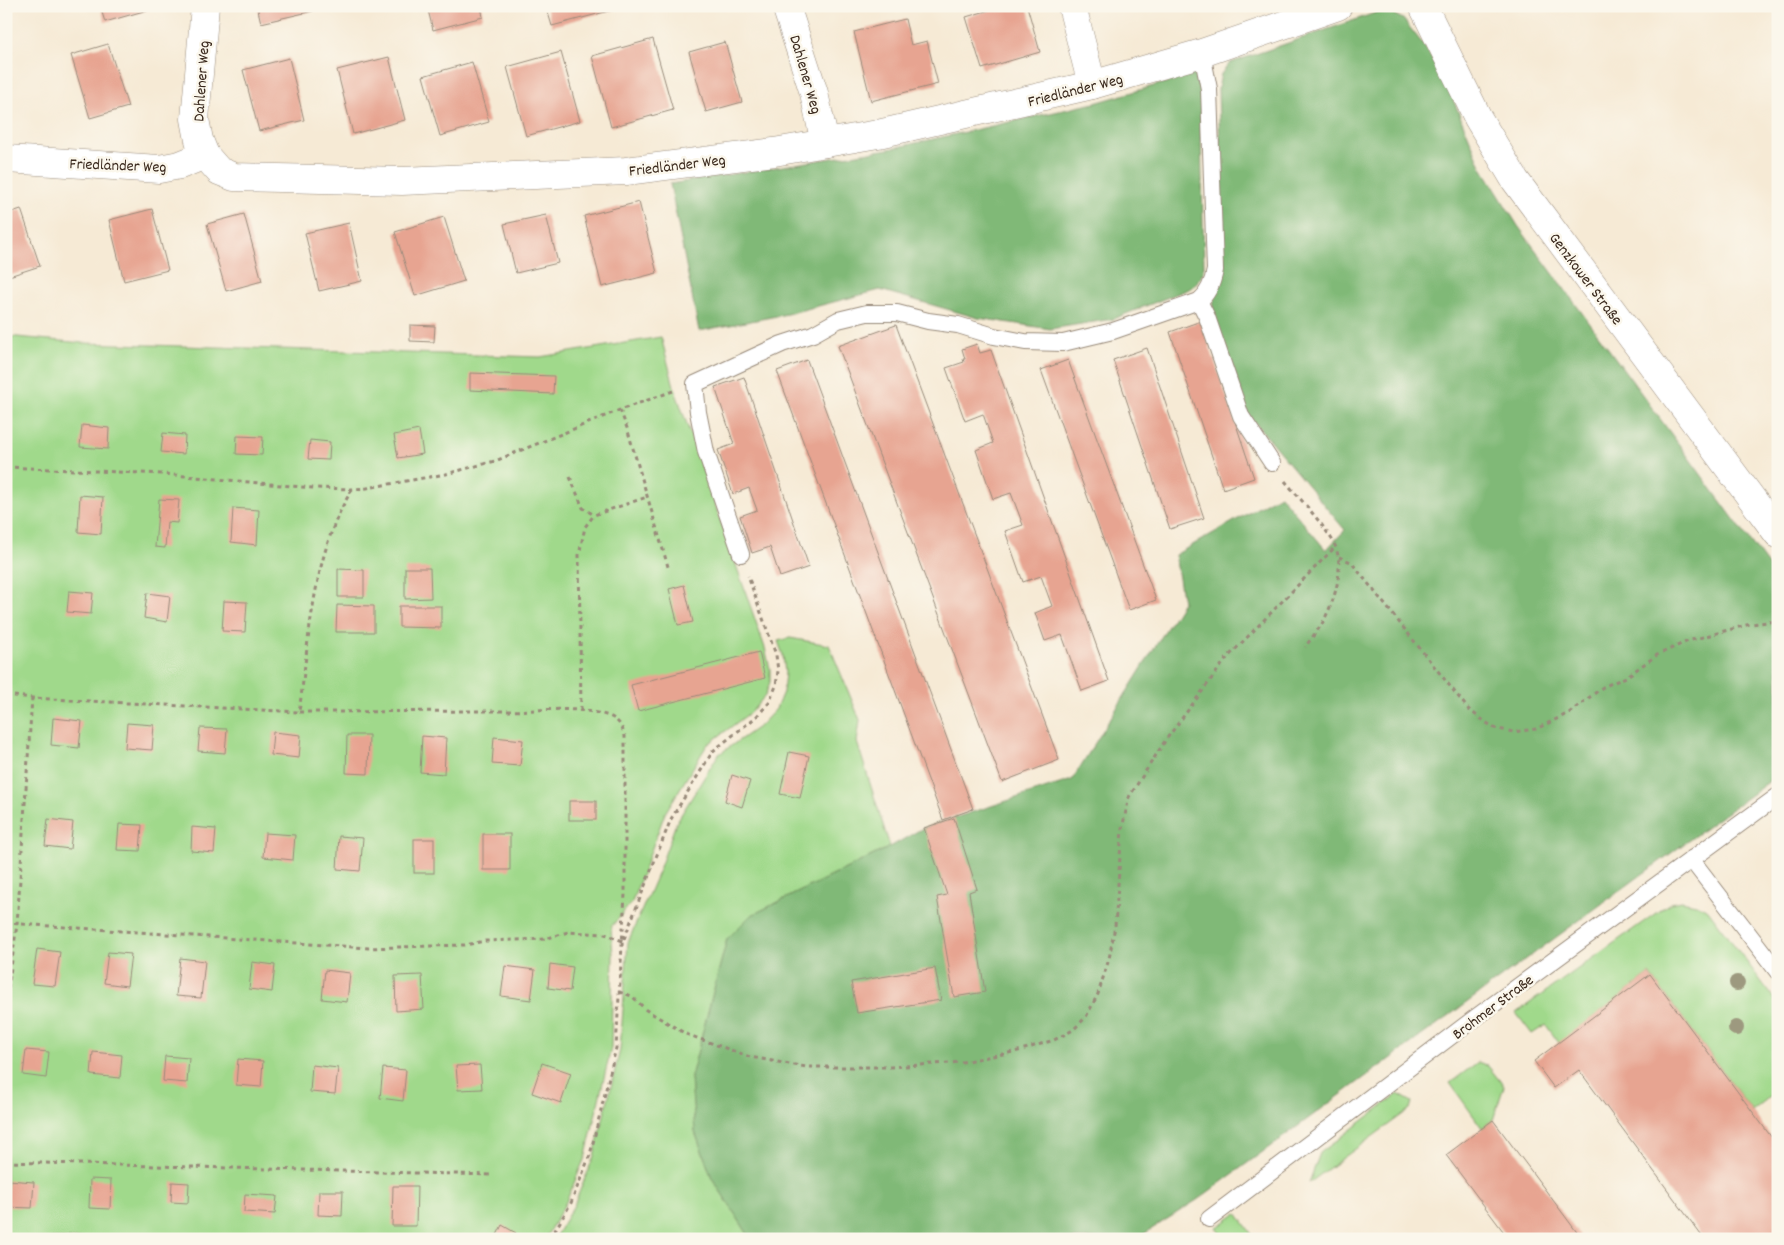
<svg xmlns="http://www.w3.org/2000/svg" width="1784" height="1245" font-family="Dekko,sans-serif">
<rect width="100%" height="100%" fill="#fbf7ec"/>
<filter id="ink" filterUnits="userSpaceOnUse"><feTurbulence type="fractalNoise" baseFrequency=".02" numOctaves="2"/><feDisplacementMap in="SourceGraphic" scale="10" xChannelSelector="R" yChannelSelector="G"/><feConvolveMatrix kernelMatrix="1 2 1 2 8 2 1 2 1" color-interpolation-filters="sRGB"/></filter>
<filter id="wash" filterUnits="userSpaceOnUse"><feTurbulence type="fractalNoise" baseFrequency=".0096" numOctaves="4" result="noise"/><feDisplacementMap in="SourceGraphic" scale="20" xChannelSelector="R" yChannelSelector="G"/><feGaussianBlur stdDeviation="1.12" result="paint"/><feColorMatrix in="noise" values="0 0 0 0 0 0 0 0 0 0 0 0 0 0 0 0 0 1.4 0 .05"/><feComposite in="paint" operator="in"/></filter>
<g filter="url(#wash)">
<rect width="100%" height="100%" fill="#f6ead5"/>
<!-- green -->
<g fill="#a0d98b" stroke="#6e8254">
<polygon points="6,336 83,343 540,357 661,337 675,390 765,648 770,669 770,682 765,696 751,712 707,745 665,813 632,902 611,927 613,955 611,1048 586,1155 566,1202 545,1239 6,1239"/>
<polygon points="790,638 829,645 860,720 857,742 890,847 750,916 727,939 691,1077 695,1132 712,1178 751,1239 554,1239 574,1205 594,1156 620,1050 628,942 659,870 676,823 718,755 761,725 776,709 783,692 785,673 783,655 778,641"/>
<polygon points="1681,901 1696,904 1708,910 1778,1004 1778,1090 1752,1111 1650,974 1559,1043 1546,1025 1532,1034 1516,1013 1670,903"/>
<polygon points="1478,1062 1488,1066 1504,1086 1493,1120 1482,1128 1450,1083"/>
<polygon points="1398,1094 1412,1102 1410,1109 1309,1183 1320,1153"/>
<polygon points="1237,1213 1255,1239 1224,1239 1216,1228"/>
</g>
<!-- forest -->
<g fill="#80b977" stroke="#5e724a">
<path d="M1378 12 1391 13 1403 19 1426 48 1450 92 1481 166 1518 226 1778 579V775L1197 1200 1136 1239H751L712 1178 695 1132 691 1077 727 939 750 916 890 847 923 828 1072 780 1183 602 1175 555 1280 495 1326 550 1345 530 1247 413 1213 313C1212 298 1220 286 1224 272L1218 89 1221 74 1230 63Z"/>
<path d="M1195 74 1200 90 1204 268C1201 278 1198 283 1189 289L1113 319 1050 329 978 318 880 290 787 314 699 331 670 184 889 149 1095 103Z"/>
</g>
<g id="blocks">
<!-- building -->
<g fill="#e7a491">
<polygon points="100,6 158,6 158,7 105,22"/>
<polygon points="257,6 311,6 313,11 261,23"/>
<polygon points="427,6 481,6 483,17 433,30"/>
<polygon points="546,6 624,6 624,7 552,26"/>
<polygon points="1003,6 1027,6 1040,52 982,69 966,17"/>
<polygon points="905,19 911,45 927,41 938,84 871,101 854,32"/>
<polygon points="653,39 673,110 611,127 592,56"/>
<polygon points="725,42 742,102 706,112 689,52"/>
<polygon points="108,44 128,107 90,118 71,55"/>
<polygon points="561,52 580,121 526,136 507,67"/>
<polygon points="389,57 405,120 353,134 337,70"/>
<polygon points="289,58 304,120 259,131 243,70"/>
<polygon points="472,62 489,122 440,136 423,76"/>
<polygon points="639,202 657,273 602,287 584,216"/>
<polygon points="21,209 40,266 6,277 6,214"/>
<polygon points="152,209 168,270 124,281 109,220"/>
<polygon points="244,214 262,281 226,291 207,224"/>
<polygon points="546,215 558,263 516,273 504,224"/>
<polygon points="444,217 464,281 415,296 395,232"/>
<polygon points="349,223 362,281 319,291 305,233"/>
<polygon points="1201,321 1254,478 1223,489 1170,332"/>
<polygon points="410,325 435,326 434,342 410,341"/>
<polygon points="896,325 1059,760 1002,782 838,346"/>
<polygon points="977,344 980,353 991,350 1109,681 1082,691 1062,635 1045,641 1035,613 1052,606 1041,576 1023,582 1005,531 1023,525 1011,493 993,499 976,450 993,443 983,414 965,421 946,368 964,362 963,359 965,359 962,349"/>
<polygon points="1147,348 1204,518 1170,529 1113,360"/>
<polygon points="807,360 973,809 943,820 777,371"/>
<polygon points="1068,360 1156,600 1129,610 1041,370"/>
<polygon points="470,373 554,376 553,394 470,390"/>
<polygon points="744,377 809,567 780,577 770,547 752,553 740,516 757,510 749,488 733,494 718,450 734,444 715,387"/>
<polygon points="82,425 109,428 108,449 80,447"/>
<polygon points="419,430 423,454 398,458 394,435"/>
<polygon points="163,433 185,435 184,454 161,452"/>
<polygon points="237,436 263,437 262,455 236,454"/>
<polygon points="310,440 330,442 329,460 308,459"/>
<polygon points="80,495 103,497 101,534 78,532"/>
<polygon points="159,499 179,500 177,523 167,522 165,548 155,547"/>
<polygon points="233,508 259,510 257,545 231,542"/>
<polygon points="405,568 430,568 431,598 405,599"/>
<polygon points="338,569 364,570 364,597 338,597"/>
<polygon points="684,585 693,622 678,625 669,589"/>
<polygon points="69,591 93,593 91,614 67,612"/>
<polygon points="147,593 170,596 167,622 144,618"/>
<polygon points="224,601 247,602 245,632 222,631"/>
<polygon points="337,605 374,606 374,632 336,632"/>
<polygon points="399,606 441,606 441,628 399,627"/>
<polygon points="759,652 765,678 638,711 631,685"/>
<polygon points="53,718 82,721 79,748 51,745"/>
<polygon points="127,723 154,725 152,750 125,748"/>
<polygon points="200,728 227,729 225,753 198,751"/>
<polygon points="273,732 301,735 299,758 271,755"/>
<polygon points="347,735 369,735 368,774 346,773"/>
<polygon points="422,736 446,738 444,774 420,772"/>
<polygon points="494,737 523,740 520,766 492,764"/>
<polygon points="789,752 809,756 800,798 780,794"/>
<polygon points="732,775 750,781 742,807 725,801"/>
<rect x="569" y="801" width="27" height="19"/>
<polygon points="954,818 977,889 969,892 985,992 954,997 937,897 947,895 924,828"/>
<polygon points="48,819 73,822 70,849 45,846"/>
<polygon points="119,824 142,825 140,851 117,850"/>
<polygon points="192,827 216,829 214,853 191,851"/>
<polygon points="265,833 295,835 293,860 263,857"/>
<rect x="483" y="834" width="27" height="36"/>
<polygon points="339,836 363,838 360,871 337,869"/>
<rect x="414" y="839" width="20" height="34"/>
<polygon points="37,949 60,952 55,986 32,984"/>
<polygon points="108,952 131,954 127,986 104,983"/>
<polygon points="180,958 205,961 201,998 176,996"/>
<polygon points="252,962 275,965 272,992 249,989"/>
<polygon points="550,964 573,967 570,991 548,988"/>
<polygon points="505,966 535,970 531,1000 501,996"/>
<polygon points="935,968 941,1000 857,1013 851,982"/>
<polygon points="325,970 350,973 347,1002 322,999"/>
<polygon points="1650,974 1778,1146 1778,1239 1704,1239 1579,1070 1554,1088 1534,1061"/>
<polygon points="422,975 424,1009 396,1011 395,976"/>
<polygon points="26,1050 49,1052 46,1078 23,1075"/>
<polygon points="93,1052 122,1055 120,1078 91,1075"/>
<polygon points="165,1056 189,1058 187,1083 163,1081"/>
<polygon points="238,1059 263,1061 261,1087 236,1085"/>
<polygon points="542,1063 571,1073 561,1103 532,1093"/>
<polygon points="312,1065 338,1068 335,1094 310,1092"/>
<polygon points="480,1065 482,1089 458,1090 456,1066"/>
<polygon points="383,1068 406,1070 403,1101 380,1098"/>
<polygon points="1493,1120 1582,1239 1509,1239 1446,1155"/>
<polygon points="90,1179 111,1180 110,1209 89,1208"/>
<polygon points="8,1180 34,1182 32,1208 6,1207"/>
<polygon points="172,1182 189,1183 188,1203 171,1202"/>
<polygon points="393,1186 417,1186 416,1226 392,1226"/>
<polygon points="319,1191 343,1191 342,1216 318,1215"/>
<polygon points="245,1194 277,1196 275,1214 244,1212"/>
<polygon points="502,1225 516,1233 513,1239 495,1239"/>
</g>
</g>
</g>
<g filter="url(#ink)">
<use href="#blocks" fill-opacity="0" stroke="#988a7a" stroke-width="1"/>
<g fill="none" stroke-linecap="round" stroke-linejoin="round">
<!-- service casing -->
<g stroke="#988a7a" stroke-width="18">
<g id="service">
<polyline points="1199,301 1207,317 1241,416 1272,463"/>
<path d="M741 554 706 452 698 412 695 384 782 344 813 334 838 320 867 313H897L928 321 958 325 994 336 1025 342 1063 343 1113 331 1199 301C1209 293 1213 281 1215 270L1209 89 1202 53"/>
<polyline points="1691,859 1778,972"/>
<polyline points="1209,1219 1475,1018 1778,796"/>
</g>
</g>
<!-- minor casing -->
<g stroke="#988a7a" stroke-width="29">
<g id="minor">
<polyline points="786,6 814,93 825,143"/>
<polyline points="1072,6 1092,85"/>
<polyline points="1423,6 1478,118 1515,180 1778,534"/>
<polyline points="205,155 199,140 195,119 205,6"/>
<polyline points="7,159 159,169 180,165 205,155 219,171 234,177 402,181 626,171 774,152 878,134 1092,85 1202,53 1338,6"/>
</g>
</g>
<!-- path -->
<g stroke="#988a7a" stroke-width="3" stroke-dasharray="4 4" stroke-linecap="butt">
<polyline points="620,410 627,428 669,570"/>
<polyline points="6,467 164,474 313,488 353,489 367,488 446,474 495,461 620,410 673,391"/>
<polyline points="570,477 583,508 594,515"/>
<path d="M1285 481C1300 499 1318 518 1331 538 1347 562 1336 598 1323 622 1318 630 1311 639 1305 647"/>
<polyline points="1339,557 1351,562 1469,710 1494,728 1513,732 1536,729 1569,713 1603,687 1626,677 1657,655 1688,641 1750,624 1778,621"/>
<path d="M6 695 32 698 299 712C309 641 313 550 352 490"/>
<polyline points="581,710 579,555 585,527 594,515 647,497"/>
<path d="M299 712C367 712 435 711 503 711 538 711 575 705 609 716 619 720 622 727 625 736V894L616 1048 590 1155 571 1203 550 1239"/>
<polyline points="6,923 369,948 465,945 485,941 545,939 568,932 605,934 623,941"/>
<polyline points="624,939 671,819 713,751 756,717 769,703 776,686 778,671 776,655 748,576"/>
<polyline points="619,992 632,996 646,1010 686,1034 750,1057 806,1067 891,1067 962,1062 1018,1051 1054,1040 1073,1030 1086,1017 1098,994 1109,959 1115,926 1122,829 1129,797 1165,741 1227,658 1335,547"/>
<polyline points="6,1004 17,924 32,698"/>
<polyline points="6,1162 492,1175"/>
</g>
<!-- service -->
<use href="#service" stroke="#fff" stroke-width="16"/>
<!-- minor -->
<use href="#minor" stroke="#fff" stroke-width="28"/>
</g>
<!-- trees -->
<g fill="#9d997f">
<circle cx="1737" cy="983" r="8"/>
<circle cx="1736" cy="1028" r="8"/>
</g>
</g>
<g text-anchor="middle" stroke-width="5" stroke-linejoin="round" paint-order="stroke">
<!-- street labels -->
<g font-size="16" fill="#3b2a1e" stroke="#fbf7ec">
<text transform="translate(807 74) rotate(74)" y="6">Dahlener Weg</text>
<text transform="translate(200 81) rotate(-86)" y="6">Dahlener Weg</text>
<text transform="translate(1075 89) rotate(-14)" y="6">Friedländer Weg</text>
<text transform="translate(118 164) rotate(2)" y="6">Friedländer Weg</text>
<text transform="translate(677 164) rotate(-7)" y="6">Friedländer Weg</text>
<text transform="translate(1587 278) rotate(53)" y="6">Genzkower Straße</text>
<text transform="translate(1492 1006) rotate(-37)" y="6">Brohmer Straße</text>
</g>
</g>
<!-- margin -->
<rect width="1784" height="1245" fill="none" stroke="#fbf7ec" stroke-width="25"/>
</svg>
